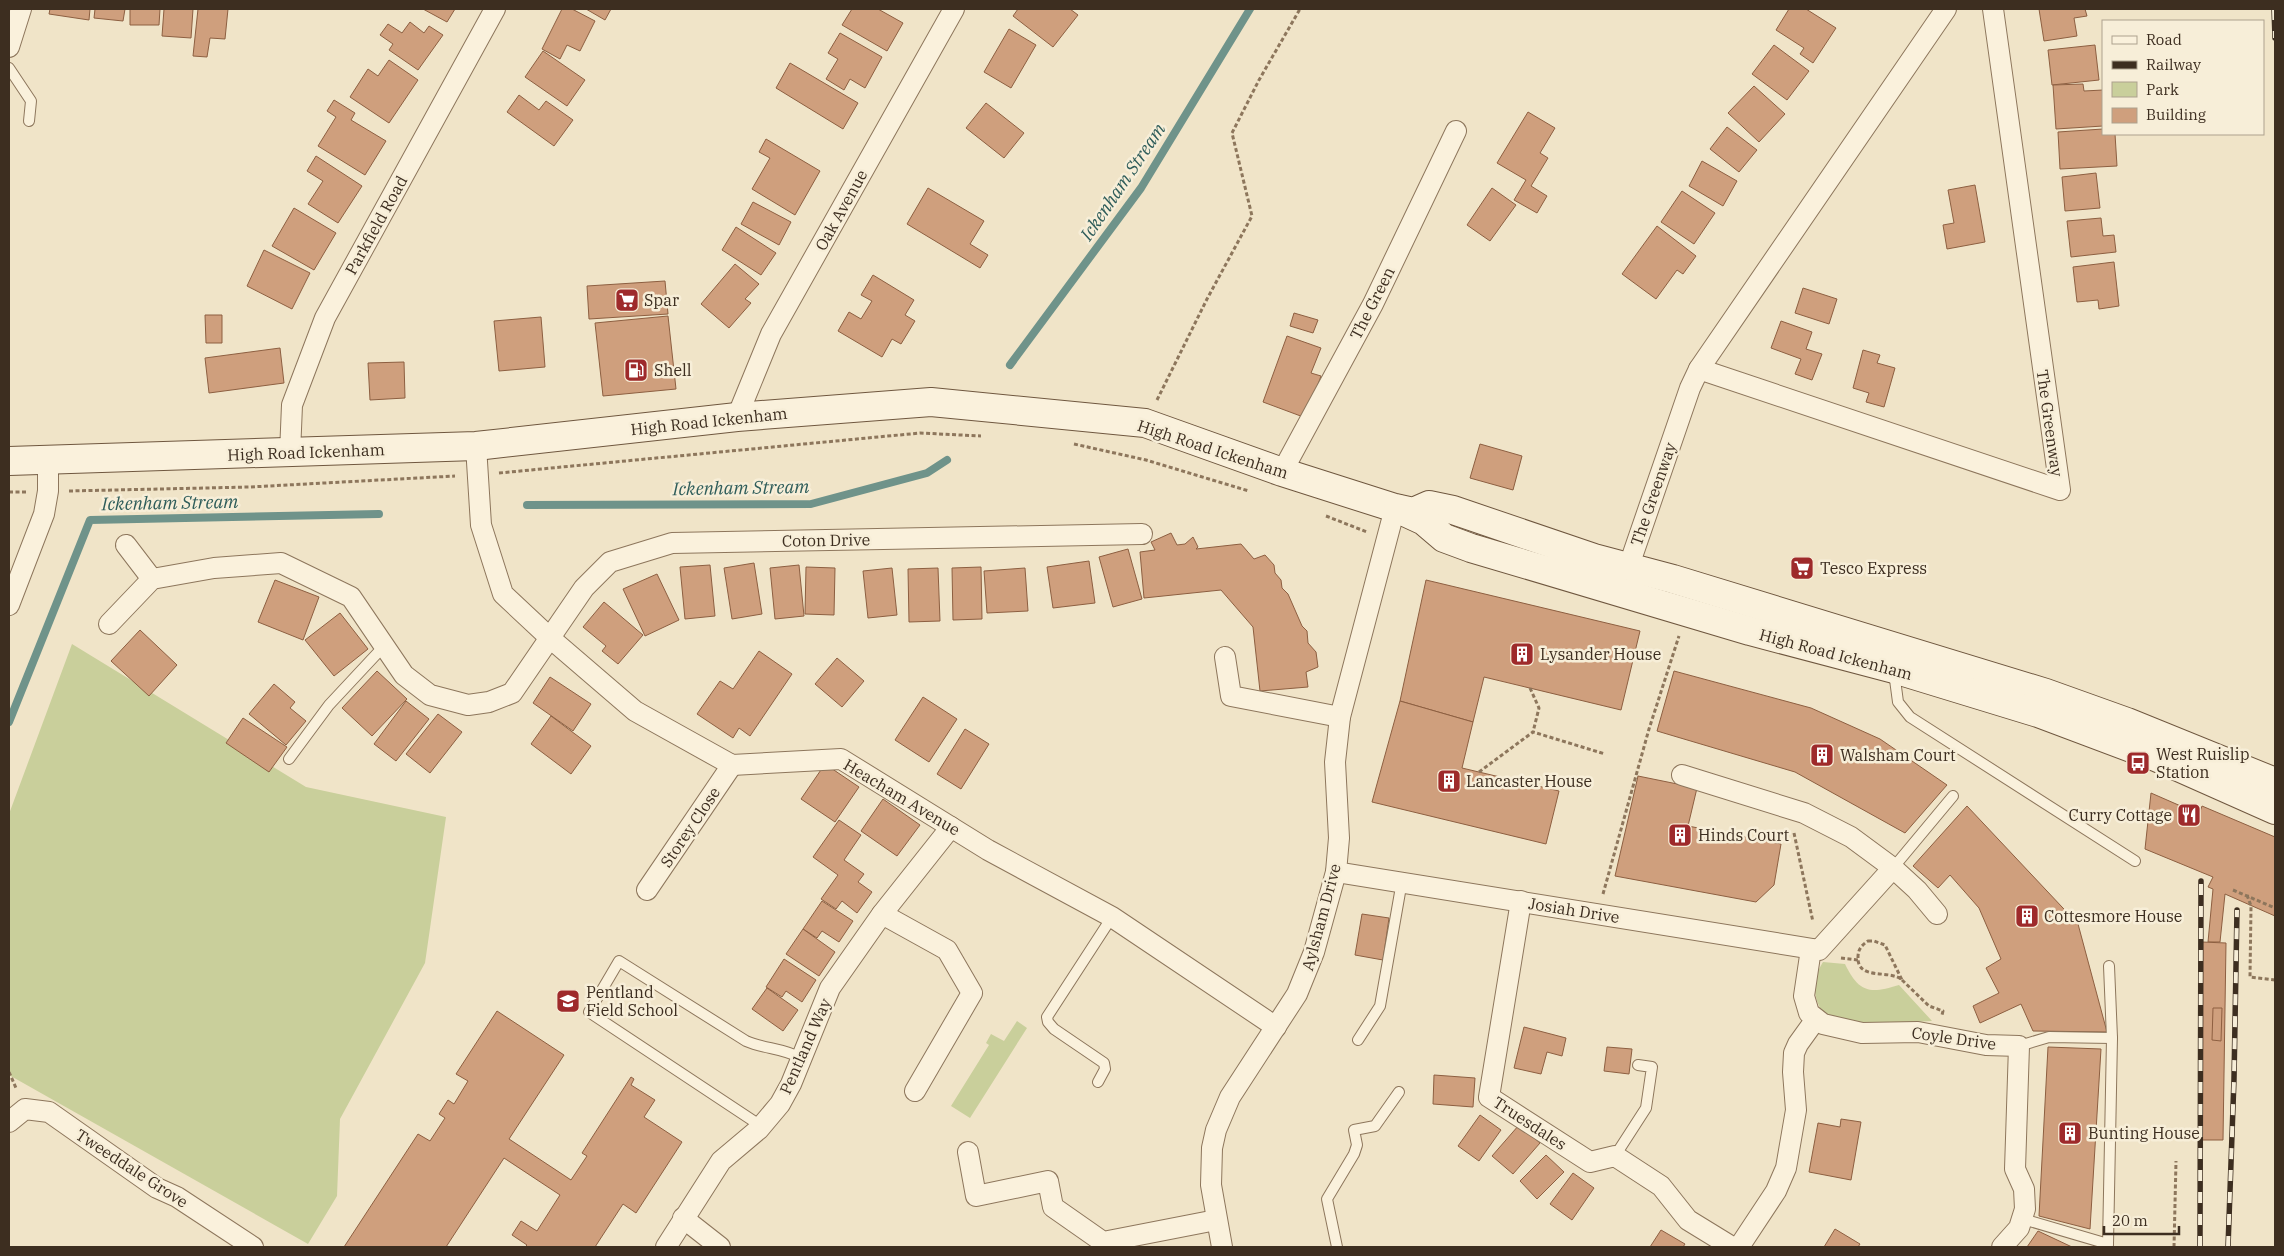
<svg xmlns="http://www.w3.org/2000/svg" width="2284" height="1256" font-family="'IBM Plex Serif',serif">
<rect width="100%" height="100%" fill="#f0e4c8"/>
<!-- green -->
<g fill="#c9cf9b">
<polygon points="72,644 306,787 446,817 425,963 340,1119 337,1196 308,1244 9,1075 9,814"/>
<path d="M1823 962 1845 964C1859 993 1870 994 1899 985L1932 1021 1852 1025 1824 1014C1812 998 1812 979 1823 962Z"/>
<polygon points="1017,1021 1027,1028 970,1118 951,1106 989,1045 986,1043 991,1034 1004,1041"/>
</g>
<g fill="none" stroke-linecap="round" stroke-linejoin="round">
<!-- stream -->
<g stroke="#6f938a" stroke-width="8">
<polyline points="1010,365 1141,188 1250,9"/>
<polyline points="527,505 811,504 927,473 947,460"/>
<polyline points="9,722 90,520 379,514"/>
</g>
</g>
<!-- building -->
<g fill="#cf9f7d" stroke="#8d5f41">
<polygon points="50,9 90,9 89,20 49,14"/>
<polygon points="95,9 125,9 123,21 94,18"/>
<polygon points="130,9 160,9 159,25 130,25"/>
<polygon points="164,9 193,9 191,38 162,36"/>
<polygon points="198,9 228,9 225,39 210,38 207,57 193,56"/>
<polygon points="423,9 455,9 447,22"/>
<polygon points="562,9 572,9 595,21 580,51 567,45 560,59 542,49"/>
<polygon points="586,9 611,9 605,20"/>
<polygon points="852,9 878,9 903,23 887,51 842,25"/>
<polygon points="1018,9 1070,9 1078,15 1053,47 1013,16"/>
<polygon points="1789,9 1806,9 1836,28 1813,63 1800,54 1804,48 1776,30"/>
<polygon points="2039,9 2085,9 2087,16 2074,18 2077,36 2044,41"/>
<polygon points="410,22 424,33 429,26 443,35 418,70 389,50 393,44 380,35 388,24 402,33"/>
<polygon points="1009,29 1036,45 1011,88 984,72"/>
<polygon points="840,33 882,57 865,88 850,79 844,90 826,79 838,59 828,53"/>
<polygon points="1774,45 1809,71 1787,100 1752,74"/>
<polygon points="2095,45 2099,80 2052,85 2048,50"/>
<polygon points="543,51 585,80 567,106 525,77"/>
<polygon points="389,60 418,80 389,123 350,97 368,69 378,76"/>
<polygon points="790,63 858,103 843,129 776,88"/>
<polygon points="2083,84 2084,91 2103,90 2103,126 2056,129 2053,85"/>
<polygon points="1754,86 1785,114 1759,142 1728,113"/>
<polygon points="519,95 539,110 546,101 573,120 554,146 507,112"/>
<polygon points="334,100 355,113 351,120 386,141 365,175 318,146 336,117 327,111"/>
<polygon points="986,103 1024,133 1004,158 966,128"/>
<polygon points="1528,112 1555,128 1540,153 1548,158 1531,186 1547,196 1537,213 1514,200 1526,180 1497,163"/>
<polygon points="1727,127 1757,150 1739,172 1710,149"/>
<polygon points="2103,129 2103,134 2115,134 2117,166 2060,169 2058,132"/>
<polygon points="766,139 820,171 795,215 752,189 770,158 759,152"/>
<polygon points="316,156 362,186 338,223 308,204 323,181 307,171"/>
<polygon points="1702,161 1737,181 1723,206 1689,186"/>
<polygon points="2096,173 2100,208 2065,211 2062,177"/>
<polygon points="1975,185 1985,242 1947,249 1943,225 1954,223 1948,190"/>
<polygon points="928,188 984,221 970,244 988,255 980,268 907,224"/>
<polygon points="1492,188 1516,205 1490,241 1467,225"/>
<polygon points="1682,191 1715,213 1694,244 1661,222"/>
<polygon points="753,202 791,222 779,245 741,224"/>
<polygon points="294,208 336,233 314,270 272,246"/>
<polygon points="2101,218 2103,236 2114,235 2116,252 2071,257 2067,221"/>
<polygon points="1657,226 1696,256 1683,274 1677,270 1656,299 1622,274"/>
<polygon points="736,227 776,253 761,275 722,250"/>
<polygon points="264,250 310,273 292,309 247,286"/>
<polygon points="2114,262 2119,306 2099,309 2098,300 2077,302 2073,267"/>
<polygon points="735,264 759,284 745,299 751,303 729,328 701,304"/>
<polygon points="873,275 914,300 905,315 915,321 901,344 892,339 882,357 838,331 849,312 861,319 872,301 861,295"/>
<polygon points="665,281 668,314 589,319 587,286"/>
<polygon points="1803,288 1837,299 1829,324 1795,313"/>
<polygon points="1294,313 1318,320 1313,333 1290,326"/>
<polygon points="205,315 222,315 222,343 206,343"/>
<polygon points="668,316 676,389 603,396 595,323"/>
<polygon points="541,317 545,367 499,371 494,321"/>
<polygon points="1781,321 1812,332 1806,349 1822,354 1812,380 1795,374 1801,359 1771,348"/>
<polygon points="1287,336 1321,348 1311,373 1321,376 1306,418 1263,402"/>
<polygon points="280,348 284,383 209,393 205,358"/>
<polygon points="1863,350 1880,355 1877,363 1895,368 1884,407 1866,402 1869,393 1853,388"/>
<polygon points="404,362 405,398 370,400 368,363"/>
<polygon points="1480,444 1522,456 1513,490 1470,478"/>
<polygon points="1171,533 1177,545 1185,544 1193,537 1198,547 1196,549 1241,544 1254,559 1265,555 1274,565 1275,573 1281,580 1282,588 1288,594 1302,626 1307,631 1308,643 1316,652 1318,667 1306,672 1308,687 1260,691 1253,627 1221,590 1144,598 1140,552 1155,550 1151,542"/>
<polygon points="1128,549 1142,599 1113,607 1099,557"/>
<polygon points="1089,561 1095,603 1053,608 1047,567"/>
<polygon points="754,563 762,614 732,619 724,568"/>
<polygon points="710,565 715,616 685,619 680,567"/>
<polygon points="799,565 804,616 775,619 770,568"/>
<polygon points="806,567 835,568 834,615 805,614"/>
<polygon points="981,567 982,619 953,620 952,568"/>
<polygon points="892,568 897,615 868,618 863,571"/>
<polygon points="938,568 940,621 909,622 908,569"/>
<polygon points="1025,568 1028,611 987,613 984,571"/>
<polygon points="657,574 679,620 645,636 623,589"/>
<polygon points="275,580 319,597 303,640 258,622"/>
<polygon points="1426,580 1640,631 1621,710 1484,677 1473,722 1400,701"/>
<polygon points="604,602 643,635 618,664 602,651 606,646 583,627"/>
<polygon points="340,613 368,649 334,676 305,640"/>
<polygon points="140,630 177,665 149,696 111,661"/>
<polygon points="759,651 792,674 750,736 739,728 733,738 697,714 720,681 733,689"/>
<polygon points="837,658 864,681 842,707 815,684"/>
<polygon points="377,671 407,699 372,736 342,708"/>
<polygon points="1674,671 1811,708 1880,739 1947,785 1905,833 1795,772 1657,731"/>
<polygon points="550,677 591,704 573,731 533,703"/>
<polygon points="274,684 295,702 290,708 306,721 286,745 249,714"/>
<polygon points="923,697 957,719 929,762 895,740"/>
<polygon points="406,701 429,719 396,761 374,744"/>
<polygon points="1400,701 1473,722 1462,768 1559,791 1546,844 1372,802"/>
<polygon points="438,714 462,732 430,773 406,754"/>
<polygon points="551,716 591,746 571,774 531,744"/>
<polygon points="243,718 287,747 269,772 226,743"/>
<polygon points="965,729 989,744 961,789 937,774"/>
<polygon points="825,764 859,787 835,822 801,799"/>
<polygon points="1638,776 1697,788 1688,826 1781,844 1774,885 1756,902 1615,876"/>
<polygon points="2151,793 2199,814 2202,806 2275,837 2275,916 2225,894 2220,942 2208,942 2213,889 2208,887 2213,877 2145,849"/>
<polygon points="883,799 920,825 897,856 861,831"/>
<polygon points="1967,806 2078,924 2107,1032 2033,1031 2021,1004 1980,1023 1973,1006 1999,993 1986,968 2001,959 1979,908 1950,875 1938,888 1913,866"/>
<polygon points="839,820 861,835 844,860 864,874 858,882 872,892 857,913 842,901 836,909 821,899 838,875 813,857"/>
<polygon points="822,901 853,921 839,942 822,931 817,938 803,929"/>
<polygon points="1362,914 1389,918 1383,960 1355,955"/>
<polygon points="803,929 835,952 819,976 786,954"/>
<polygon points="2202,942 2226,943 2223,1140 2199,1140"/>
<polygon points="784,959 816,980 802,1002 786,991 782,997 766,987"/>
<polygon points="767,988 798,1010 783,1031 752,1009"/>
<polygon points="2213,1008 2222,1008 2221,1041 2212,1040"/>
<polygon points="497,1011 564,1055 509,1139 571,1180 587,1156 582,1153 631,1077 634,1079 631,1085 655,1100 644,1117 682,1142 636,1213 623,1204 595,1247 525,1247 527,1245 512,1235 521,1221 537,1231 560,1195 504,1158 446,1247 344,1247 418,1134 430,1141 445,1118 439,1114 448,1100 454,1104 468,1081 456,1074"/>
<polygon points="1524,1027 1566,1038 1562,1056 1547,1052 1541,1074 1514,1068"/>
<polygon points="1607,1047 1632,1049 1629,1074 1604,1071"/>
<polygon points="2048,1047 2101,1049 2090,1229 2039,1216"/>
<polygon points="1434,1075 1475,1078 1473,1107 1433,1104"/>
<polygon points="1480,1115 1501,1130 1479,1161 1458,1146"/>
<polygon points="1841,1119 1861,1122 1851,1180 1809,1172 1818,1123 1840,1127"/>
<polygon points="1519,1125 1540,1143 1513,1174 1492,1156"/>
<polygon points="1546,1155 1564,1172 1537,1199 1520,1181"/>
<polygon points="1573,1173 1594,1188 1572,1220 1550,1204"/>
<polygon points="1835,1229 1860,1244 1858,1247 1824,1247"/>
<polygon points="1661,1230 1685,1244 1683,1247 1650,1247"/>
<polygon points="2038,1231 2072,1247 2027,1247"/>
</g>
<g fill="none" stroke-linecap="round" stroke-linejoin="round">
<!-- service casing -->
<g stroke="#8d765c" stroke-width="12">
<g id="service">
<polyline points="9,68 31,101 29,121"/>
<polyline points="1894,672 1898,702 1910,717 2135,861"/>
<polyline points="289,759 329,705 385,645"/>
<polyline points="1893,868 1953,796"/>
<polyline points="1358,1040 1380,1006 1402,881"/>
<polyline points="2019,1046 2049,1037 2112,1038 2109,966"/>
<polyline points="1098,1082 1105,1069 1104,1063 1054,1029 1048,1022 1047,1017 1112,917"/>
<path d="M761 1126 589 1012 619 961 746 1041C764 1049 783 1048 801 1058"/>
<polyline points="1615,1156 1646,1108 1652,1067 1638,1065"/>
<polyline points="2023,1219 2108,1244"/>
<polyline points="1337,1247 1327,1199 1354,1154 1357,1145 1354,1130 1375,1126 1399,1092"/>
<polyline points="2106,1247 2108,1244 2112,1038"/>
</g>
</g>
<!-- minor casing -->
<g stroke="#8d765c" stroke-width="22">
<g id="minor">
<polyline points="9,47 21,9"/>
<polyline points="1699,369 2060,490 1993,9"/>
<polyline points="737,417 771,334 954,9"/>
<polyline points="476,446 481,525 503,594 550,638 635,711 732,765 841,759 988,850 1112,917 1276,1027"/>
<polyline points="290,453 292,405 325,318 495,9"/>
<polyline points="1282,472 1373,304 1456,131"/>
<polyline points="126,545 152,579"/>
<polyline points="1624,580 1690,388 1699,369 1946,9"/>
<polyline points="9,605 44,514 48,491 48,460"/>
<polyline points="109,624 152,579 214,568 281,563 351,597 404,675 430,695 468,705 489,702 512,693 584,588 610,562 672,543 1142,534"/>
<polyline points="1225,657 1231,696 1340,717"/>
<polyline points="1682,775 1804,813 1851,837 1893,868"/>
<polyline points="1336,872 1819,950 1893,868 1917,890 1937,914"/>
<polyline points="647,890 732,765"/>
<polyline points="1521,901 1489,1097 1590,1162 1615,1156 1661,1186 1688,1220 1732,1247"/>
<polyline points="882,914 947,950 972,993 915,1091"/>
<polyline points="1811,949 1804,996 1809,1013 1823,1024 1862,1033 1918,1032 1986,1045 2019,1046 2015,1169 2024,1189 2025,1209 2019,1228 2002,1247"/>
<polyline points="9,1122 25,1109 49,1112 157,1188 177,1197 253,1247"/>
<polyline points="968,1152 976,1196 1048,1181 1053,1207 1103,1242 1216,1220"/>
<polyline points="683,1218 720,1247"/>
<polyline points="666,1247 721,1161 759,1129 780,1104 791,1084 830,988 882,914 951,827"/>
<polyline points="1222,1247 1211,1185 1212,1148 1216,1130 1230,1097 1297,994 1314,952 1336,872 1339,838 1335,762 1340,717 1395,508"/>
<polyline points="1739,1247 1776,1191 1786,1168 1796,1110 1793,1072 1794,1053 1798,1044 1816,1019"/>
</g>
</g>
<!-- secondary casing -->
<g stroke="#6f573f" stroke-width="30">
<g id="secondary">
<polyline points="9,461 476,446 737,417 931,402 1145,423 1282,472 1395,508 1413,512 1429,505 1453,510 1594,558 1673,579 2046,693 2127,722 2275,782"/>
<polyline points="1398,509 1424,521 1444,538 1471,548 1750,631 1894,669 2038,713 2158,758 2275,810"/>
</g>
</g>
<!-- path -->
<g stroke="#8d765c" stroke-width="3" stroke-dasharray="4 2.5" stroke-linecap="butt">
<polyline points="1157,400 1207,299 1252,216 1232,133 1259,80 1300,9"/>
<polyline points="1074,444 1146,460 1249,491"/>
<polyline points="499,473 920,433 981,436"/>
<polyline points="69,491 250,487 455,476"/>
<polyline points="9,492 26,492"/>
<polyline points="1326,516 1367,532"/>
<polyline points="1530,688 1539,708 1533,732"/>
<polyline points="1479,772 1533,732 1605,754"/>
<polyline points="1794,833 1813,922"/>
<polyline points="1603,894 1649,729 1679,636"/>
<polyline points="2247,895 2251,906 2250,977 2275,980"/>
<path d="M1868 941H1874L1885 945 1902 980C1890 969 1857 981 1858 957 1858 949 1862 945 1868 941Z"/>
<polyline points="1841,958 1858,960"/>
<polyline points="1902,980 1929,1006 1943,1011 1942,1015"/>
<polyline points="9,1072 16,1088"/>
<polyline points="2174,1247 2176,1161"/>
</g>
<!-- service -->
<use href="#service" stroke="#faf1dc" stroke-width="10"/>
<!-- minor -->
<use href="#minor" stroke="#faf1dc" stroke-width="20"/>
<!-- secondary -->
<use href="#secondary" stroke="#faf1dc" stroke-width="28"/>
<!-- rail casing -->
<g stroke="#3d2e20" stroke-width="5.5">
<g id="rail">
<polyline points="2274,9 2275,38"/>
<polyline points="2200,1247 2201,881"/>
<polyline points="2228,1247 2234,1079 2237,910"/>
</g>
</g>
<!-- rail -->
<use href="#rail" stroke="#f7eed8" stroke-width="4" stroke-dasharray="11" stroke-linecap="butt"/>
<!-- path-bridge -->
<polyline stroke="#8d765c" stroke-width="3" stroke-dasharray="4 2.5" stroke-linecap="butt" points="2233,890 2275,908"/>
</g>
<!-- icons -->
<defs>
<g id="supermarket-square" transform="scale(1.25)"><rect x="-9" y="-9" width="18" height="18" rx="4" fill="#9e2a2b" stroke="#f7eed8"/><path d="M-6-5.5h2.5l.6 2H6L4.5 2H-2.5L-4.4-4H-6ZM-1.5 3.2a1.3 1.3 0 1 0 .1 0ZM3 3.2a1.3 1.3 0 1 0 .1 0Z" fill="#fff"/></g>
<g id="fuel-square" transform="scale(1.25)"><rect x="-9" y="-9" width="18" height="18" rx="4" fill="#9e2a2b" stroke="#f7eed8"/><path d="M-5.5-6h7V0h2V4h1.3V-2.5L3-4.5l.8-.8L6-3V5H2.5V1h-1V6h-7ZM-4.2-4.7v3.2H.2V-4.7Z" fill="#fff"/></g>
<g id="building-square" transform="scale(1.25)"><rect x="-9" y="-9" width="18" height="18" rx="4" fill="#9e2a2b" stroke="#f7eed8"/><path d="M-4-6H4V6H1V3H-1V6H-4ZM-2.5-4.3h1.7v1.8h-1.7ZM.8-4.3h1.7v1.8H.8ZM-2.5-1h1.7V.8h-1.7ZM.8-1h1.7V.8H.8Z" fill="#fff"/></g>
<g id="bus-square" transform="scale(1.25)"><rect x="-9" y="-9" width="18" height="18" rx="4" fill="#9e2a2b" stroke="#f7eed8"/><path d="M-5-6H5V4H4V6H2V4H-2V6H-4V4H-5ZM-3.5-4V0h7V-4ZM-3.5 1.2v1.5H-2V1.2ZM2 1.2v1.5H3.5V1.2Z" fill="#fff"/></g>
<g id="restaurant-square" transform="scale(1.25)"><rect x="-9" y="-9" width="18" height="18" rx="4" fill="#9e2a2b" stroke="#f7eed8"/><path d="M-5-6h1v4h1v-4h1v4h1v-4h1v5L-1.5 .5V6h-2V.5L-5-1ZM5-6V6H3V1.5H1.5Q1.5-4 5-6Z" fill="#fff"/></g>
<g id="school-square" transform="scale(1.25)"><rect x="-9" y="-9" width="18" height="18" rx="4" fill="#9e2a2b" stroke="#f7eed8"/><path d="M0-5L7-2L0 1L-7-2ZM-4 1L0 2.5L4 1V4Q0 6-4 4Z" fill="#fff"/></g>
</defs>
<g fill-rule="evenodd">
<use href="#supermarket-square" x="627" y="300"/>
<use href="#fuel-square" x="636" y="370"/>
<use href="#supermarket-square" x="1802" y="568"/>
<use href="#building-square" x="1522" y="654"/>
<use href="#building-square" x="1822" y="755"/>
<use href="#bus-square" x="2138" y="763"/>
<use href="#building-square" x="1449" y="781"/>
<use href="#restaurant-square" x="2189" y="815"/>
<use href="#building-square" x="1680" y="835"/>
<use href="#building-square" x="2027" y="916"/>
<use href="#school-square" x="568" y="1001"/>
<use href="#building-square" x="2070" y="1133"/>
</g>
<g text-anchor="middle" stroke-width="5" stroke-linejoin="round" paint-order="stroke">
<!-- street labels -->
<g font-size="16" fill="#3d2e20" stroke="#f7eed8">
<text transform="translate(841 210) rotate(-61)" y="6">Oak Avenue</text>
<text transform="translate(376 225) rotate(-61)" y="6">Parkfield Road</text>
<text transform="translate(1372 303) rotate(-63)" y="6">The Green</text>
<text transform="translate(709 421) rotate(-6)" y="6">High Road Ickenham</text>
<text transform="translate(2050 423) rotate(82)" y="6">The Greenway</text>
<text transform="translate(1213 449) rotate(18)" y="6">High Road Ickenham</text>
<text transform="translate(306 452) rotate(-2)" y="6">High Road Ickenham</text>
<text transform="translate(1653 494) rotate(-71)" y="6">The Greenway</text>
<text transform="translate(826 540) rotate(-1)" y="6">Coton Drive</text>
<text transform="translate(1836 654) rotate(15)" y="6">High Road Ickenham</text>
<text transform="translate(902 797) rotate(31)" y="6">Heacham Avenue</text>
<text transform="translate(690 827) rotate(-56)" y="6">Storey Close</text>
<text transform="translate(1574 910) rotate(9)" y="6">Josiah Drive</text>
<text transform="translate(1321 917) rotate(-75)" y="6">Aylsham Drive</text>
<text transform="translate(1954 1038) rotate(8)" y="6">Coyle Drive</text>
<text transform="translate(805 1046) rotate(-66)" y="6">Pentland Way</text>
<text transform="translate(1530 1123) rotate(33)" y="6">Truesdales</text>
<text transform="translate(132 1168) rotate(33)" y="6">Tweeddale Grove</text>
</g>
<!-- poi labels -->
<g font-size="16" fill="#3d2e20" stroke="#f7eed8" text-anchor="start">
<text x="644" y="306">Spar</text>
<text x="654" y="376">Shell</text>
<text x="1820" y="574">Tesco Express</text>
<text x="1540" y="660">Lysander House</text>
<text x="2156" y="760">West Ruislip<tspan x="2156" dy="18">Station</tspan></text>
<text x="1840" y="761">Walsham Court</text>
<text x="1466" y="787">Lancaster House</text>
<text x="2172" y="821" text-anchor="end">Curry Cottage</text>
<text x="1698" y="841">Hinds Court</text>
<text x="2044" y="922">Cottesmore House</text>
<text x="586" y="998">Pentland<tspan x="586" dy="18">Field School</tspan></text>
<text x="2088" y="1139">Bunting House</text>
</g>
<!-- water labels -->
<g font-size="18" font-style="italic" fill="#2f5d5a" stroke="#f7eed8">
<text transform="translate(1123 182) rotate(-56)" y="6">Ickenham Stream</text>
<text transform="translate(741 488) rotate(-1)" y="6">Ickenham Stream</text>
<text transform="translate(170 503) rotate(-1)" y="6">Ickenham Stream</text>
</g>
</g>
<!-- border -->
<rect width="2284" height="1256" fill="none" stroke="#3d2e20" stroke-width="20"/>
<!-- legend -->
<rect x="2102" y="20" width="162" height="115" fill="#f7eed8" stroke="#ada18e"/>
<rect x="2112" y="36" width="25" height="8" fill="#faf1dc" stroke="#ada18e"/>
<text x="2146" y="45" font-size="15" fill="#3d2e20">Road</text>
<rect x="2112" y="61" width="25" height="8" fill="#3d2e20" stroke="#ada18e"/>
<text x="2146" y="70" font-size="15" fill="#3d2e20">Railway</text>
<rect x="2112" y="82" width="25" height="15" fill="#c9cf9b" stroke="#ada18e"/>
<text x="2146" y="95" font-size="15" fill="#3d2e20">Park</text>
<rect x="2112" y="108" width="25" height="15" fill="#cf9f7d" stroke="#ada18e"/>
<text x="2146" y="120" font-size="15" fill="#3d2e20">Building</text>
<!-- scale -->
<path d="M2104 1226v8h75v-8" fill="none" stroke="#3d2e20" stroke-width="2.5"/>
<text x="2112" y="1226" font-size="15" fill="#3d2e20" stroke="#f7eed8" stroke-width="4" paint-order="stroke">20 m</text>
</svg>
